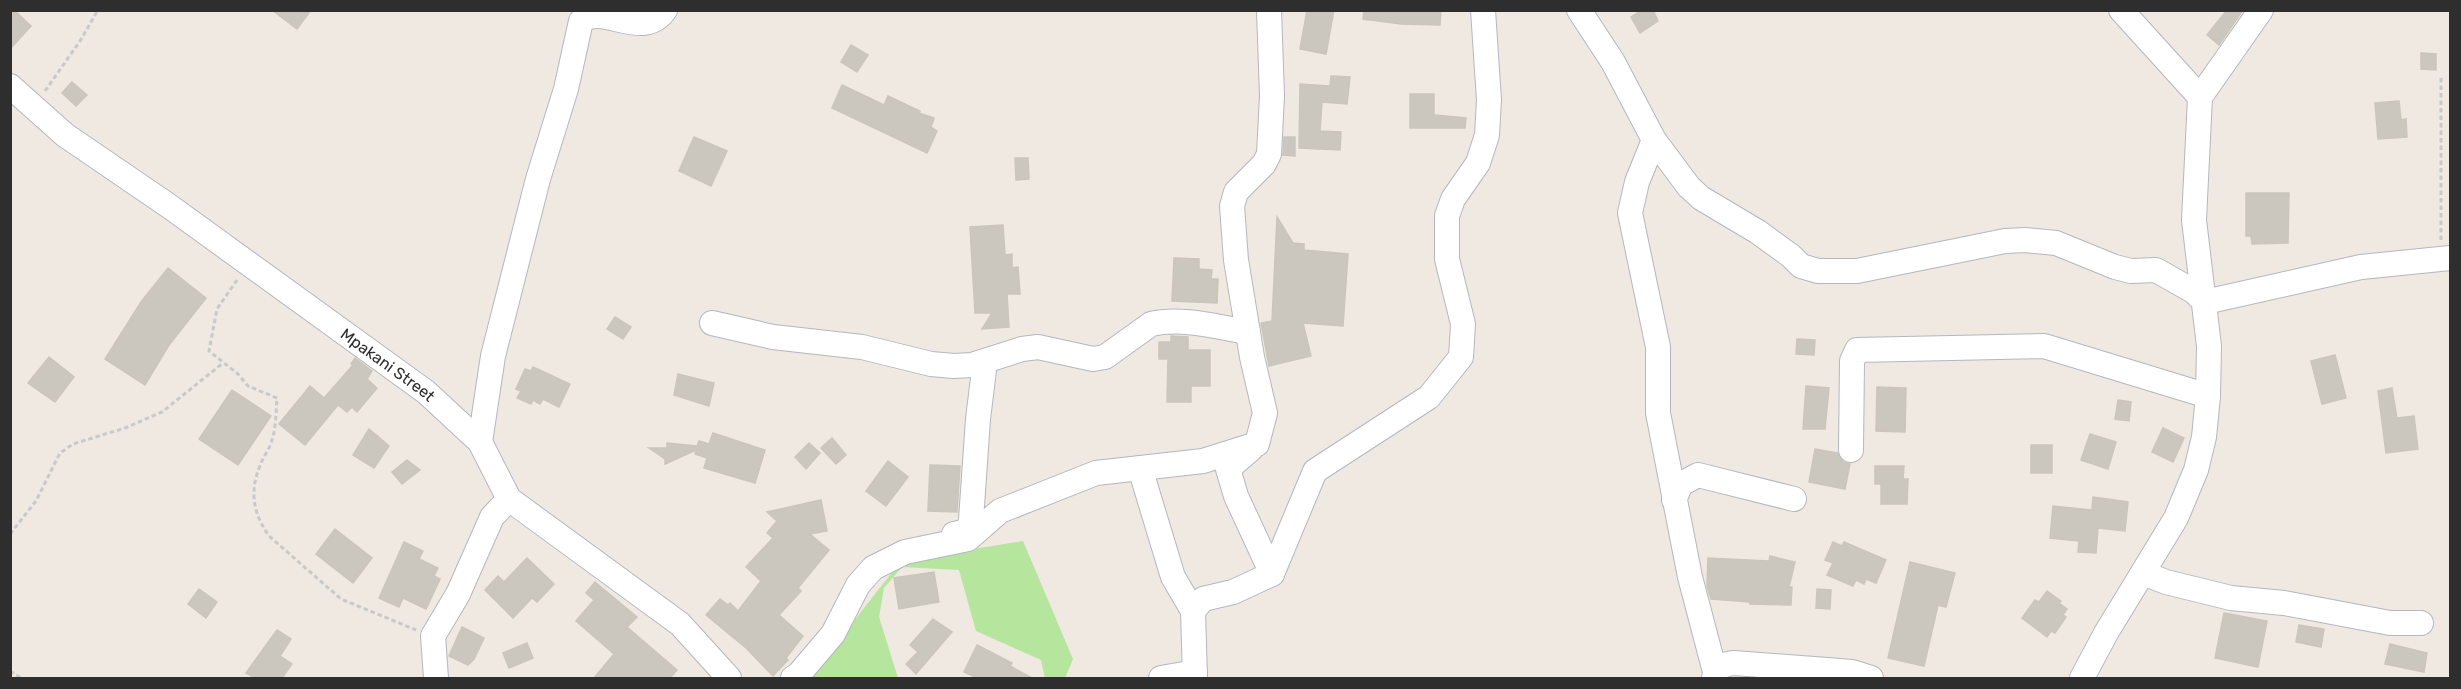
<svg xmlns="http://www.w3.org/2000/svg" width="2461" height="689" font-family="Rubik,sans-serif">
<rect width="100%" height="100%" fill="#efe9e1"/>
<!-- green -->
<polygon fill="#b6e59e" points="1023,541 1073,659 1065,678 1045,678 1041,660 976,631 959,570 902,567 884,588 879,617 898,678 809,678 901,561"/>
<!-- building -->
<g fill="#cbc7bf" stroke="#cbc5ba" stroke-width="1.5">
<polygon points="10,10 14,10 31,26 10,49"/>
<polygon points="272,10 311,10 297,29"/>
<polygon points="1307,10 1334,10 1326,54 1300,49"/>
<polygon points="1364,10 1441,10 1440,25 1401,24 1363,19"/>
<polygon points="1642,10 1653,10 1658,21 1640,33 1631,17"/>
<polygon points="2227,10 2243,10 2219,45 2207,35"/>
<polygon points="851,45 868,55 857,72 841,62"/>
<polygon points="2421,53 2436,54 2436,70 2421,69"/>
<polygon points="1331,76 1350,77 1347,104 1322,102 1320,131 1341,132 1340,150 1299,148 1300,84 1330,86"/>
<polygon points="72,82 87,95 76,106 62,93"/>
<polygon points="842,85 884,105 888,96 920,111 919,113 934,118 931,127 937,131 927,153 832,108"/>
<polygon points="1410,94 1434,94 1434,115 1466,118 1465,128 1410,128"/>
<polygon points="2399,101 2401,120 2406,119 2407,137 2378,139 2375,103"/>
<polygon points="694,137 727,151 711,186 679,171"/>
<polygon points="1284,137 1295,137 1295,156 1283,155"/>
<polygon points="1015,158 1028,158 1029,179 1016,180"/>
<polygon points="2246,193 2289,193 2288,243 2252,244 2251,236 2246,236"/>
<polygon points="1277,217 1293,243 1304,244 1304,250 1348,254 1343,326 1303,323 1311,356 1269,366 1261,323 1272,321"/>
<polygon points="1003,225 1005,255 1012,254 1012,268 1018,267 1020,294 1007,294 1009,327 982,329 992,313 975,313 970,227"/>
<polygon points="1174,258 1199,259 1199,269 1212,270 1211,279 1218,279 1217,303 1172,301"/>
<polygon points="168,268 206,298 169,345 145,385 105,359 141,302"/>
<polygon points="615,317 631,327 623,339 607,329"/>
<polygon points="1171,336 1188,337 1188,350 1210,350 1210,386 1191,386 1191,402 1167,402 1168,359 1159,359 1159,342 1171,342"/>
<polygon points="1797,339 1815,340 1814,355 1796,354"/>
<polygon points="2335,355 2346,398 2322,404 2311,361"/>
<polygon points="49,357 74,377 55,402 28,383"/>
<polygon points="355,358 372,371 367,379 377,388 357,412 352,407 347,412 338,405 305,445 279,424 310,386 324,398 353,365 351,364"/>
<polygon points="533,367 570,384 559,407 543,399 540,404 533,400 531,404 517,398 521,391 516,389 525,369 531,371"/>
<polygon points="678,374 714,383 709,406 674,395"/>
<polygon points="1806,386 1829,388 1825,429 1803,429"/>
<polygon points="1877,387 1906,388 1905,432 1876,431"/>
<polygon points="2392,388 2397,418 2414,416 2418,449 2386,453 2378,391"/>
<polygon points="232,390 271,416 238,465 199,439"/>
<polygon points="2118,400 2131,402 2129,421 2115,419"/>
<polygon points="2163,428 2184,438 2173,462 2152,452"/>
<polygon points="369,429 389,446 374,468 353,455"/>
<polygon points="713,433 765,450 755,483 704,468 707,458 695,454 696,450 665,464 665,459 649,448 667,448 667,443 697,446 699,441 709,444"/>
<polygon points="2090,434 2116,442 2108,469 2081,460"/>
<polygon points="832,438 846,455 836,464 821,448"/>
<polygon points="809,443 820,453 806,469 795,457"/>
<rect x="2031" y="445" width="21" height="28"/>
<polygon points="1815,449 1837,453 1843,462 1850,464 1845,489 1809,482"/>
<polygon points="407,460 420,470 402,484 392,472"/>
<polygon points="888,461 908,477 886,506 866,491"/>
<polygon points="930,465 960,466 957,512 928,511"/>
<polygon points="1875,466 1904,466 1903,479 1908,479 1907,504 1881,504 1881,484 1875,484"/>
<polygon points="2093,497 2128,502 2125,531 2098,528 2096,553 2078,552 2079,541 2050,538 2053,506 2092,510"/>
<polygon points="821,500 827,531 810,534 829,550 798,588 801,591 779,615 803,636 786,658 788,660 773,676 746,648 706,615 720,599 728,605 730,603 738,611 761,581 746,567 773,538 767,533 777,521 767,512"/>
<polygon points="335,529 372,558 353,583 316,554"/>
<polygon points="404,542 423,551 419,559 438,568 434,576 440,579 426,609 403,598 399,607 379,598"/>
<polygon points="1833,542 1842,546 1844,542 1886,560 1876,583 1866,579 1864,584 1856,580 1853,586 1827,575 1833,563 1825,560"/>
<polygon points="1770,556 1795,562 1789,587 1792,587 1791,605 1750,604 1750,602 1711,599 1707,586 1708,558 1769,561"/>
<polygon points="527,558 554,584 537,602 532,598 513,618 485,590 498,576 504,582"/>
<polygon points="1910,562 1955,573 1946,607 1938,605 1924,666 1888,658"/>
<polygon points="934,572 939,602 899,609 894,578"/>
<polygon points="595,582 637,617 627,627 677,670 670,678 594,678 614,654 576,621 594,600 586,593"/>
<polygon points="199,589 217,602 206,618 188,604"/>
<polygon points="1817,589 1831,590 1830,609 1816,608"/>
<polygon points="2047,591 2061,601 2059,603 2067,609 2063,615 2066,617 2055,633 2051,631 2047,637 2022,618 2035,600 2039,602"/>
<polygon points="2224,613 2267,621 2258,667 2215,658"/>
<polygon points="933,619 952,632 916,674 906,664 918,652 910,645"/>
<polygon points="2299,625 2324,629 2321,647 2296,642"/>
<polygon points="462,627 484,638 474,659 468,665 449,656"/>
<polygon points="277,630 291,639 280,656 292,664 282,678 255,678 246,673"/>
<polygon points="527,643 533,658 509,668 503,653"/>
<polygon points="2390,644 2427,653 2424,672 2385,664"/>
<polygon points="977,645 1012,663 1010,666 1032,678 977,678 964,672"/>
</g>
<g fill="none" stroke-linecap="round" stroke-linejoin="round">
<!-- minor casing -->
<g stroke="#b4b7c1" stroke-width="26">
<g id="minor">
<polyline points="1579,10 1613,62 1654,140 1689,187 1701,198 1758,232 1791,256 1801,266 1818,271 1857,271 2005,241 2025,240 2056,243 2115,267 2131,271 2156,270 2193,291 2205,302 2361,267 2450,258"/>
<polyline points="2121,10 2200,97"/>
<path id="s1" d="M10 86 65 135 169 206 426 392 480 442 509 499 680 624 729 678"/>
<polyline points="1654,140 1637,182 1630,213 1658,347 1658,413 1690,577 1715,672"/>
<path d="M712 323 773 337 862 347 931 364 954 366 972 365 1022 349 1038 347 1093 359 1105 357 1151 324C1182 317 1217 327 1248 332"/>
<path d="M480 442 493 356 538 179 566 89 581 21C603 3 643 42 665 10"/>
<polyline points="1851,450 1852,361 1857,350 2044,346 2208,396"/>
<polyline points="1140,468 1173,577 1193,611"/>
<polyline points="1674,500 1681,484 1698,475 1794,499"/>
<polyline points="954,534 968,531 971,520 978,419 985,362"/>
<polyline points="2143,573 2166,582 2231,598 2284,603 2390,623 2421,623"/>
<polyline points="1272,574 1315,471 1429,397 1461,357 1463,324 1447,259 1447,216 1453,199 1478,163 1487,135 1489,100 1483,10"/>
<polyline points="436,678 433,636 458,594 492,517 509,499"/>
<polyline points="793,678 799,674 833,634 858,585 873,568 905,552 968,539 1000,511 1096,473 1203,461 1257,444 1265,413 1252,357 1236,260 1232,206 1236,192 1264,164 1269,154 1272,96 1269,10"/>
<polyline points="1161,678 1195,672"/>
<polyline points="1195,678 1193,611 1203,599 1233,592 1272,574 1236,496 1228,469 1251,449"/>
<path d="M1714 678C1715 668 1723 664 1734 663L1827 670 1852 672 1871 678"/>
<polyline points="2082,678 2106,633 2176,518 2196,470 2204,437 2208,396 2209,346 2194,220 2200,97 2261,10"/>
</g>
</g>
<!-- path -->
<g stroke="#c9c9c9" stroke-width="3" stroke-dasharray="4.5 3" stroke-linecap="butt">
<polyline points="45,91 80,41 98,10"/>
<polyline points="2441,240 2441,78"/>
<path d="M237 280 217 309 209 351 238 374 248 386 277 398C276 412 276 428 272 440 270 448 265 454 262 461 249 489 252 512 269 536L341 599 416 630"/>
<polyline points="10,534 36,501 60,453 73,444 125,428 162,412 223,363"/>
<polyline points="10,671 21,678"/>
</g>
<!-- minor -->
<use href="#minor" stroke="#fff" stroke-width="24"/>
</g>
<g text-anchor="middle" stroke-width="5" stroke-linejoin="round" paint-order="stroke">
<!-- street labels -->
<g font-size="16" fill="#2e2e2e" stroke="#fff">
<text dy="6" stroke="none"><textPath href="#s1" startOffset="470">Mpakani Street</textPath></text>
</g>
</g>
<!-- border -->
<rect width="2461" height="689" fill="none" stroke="#2e2e2e" stroke-width="24"/>
</svg>
